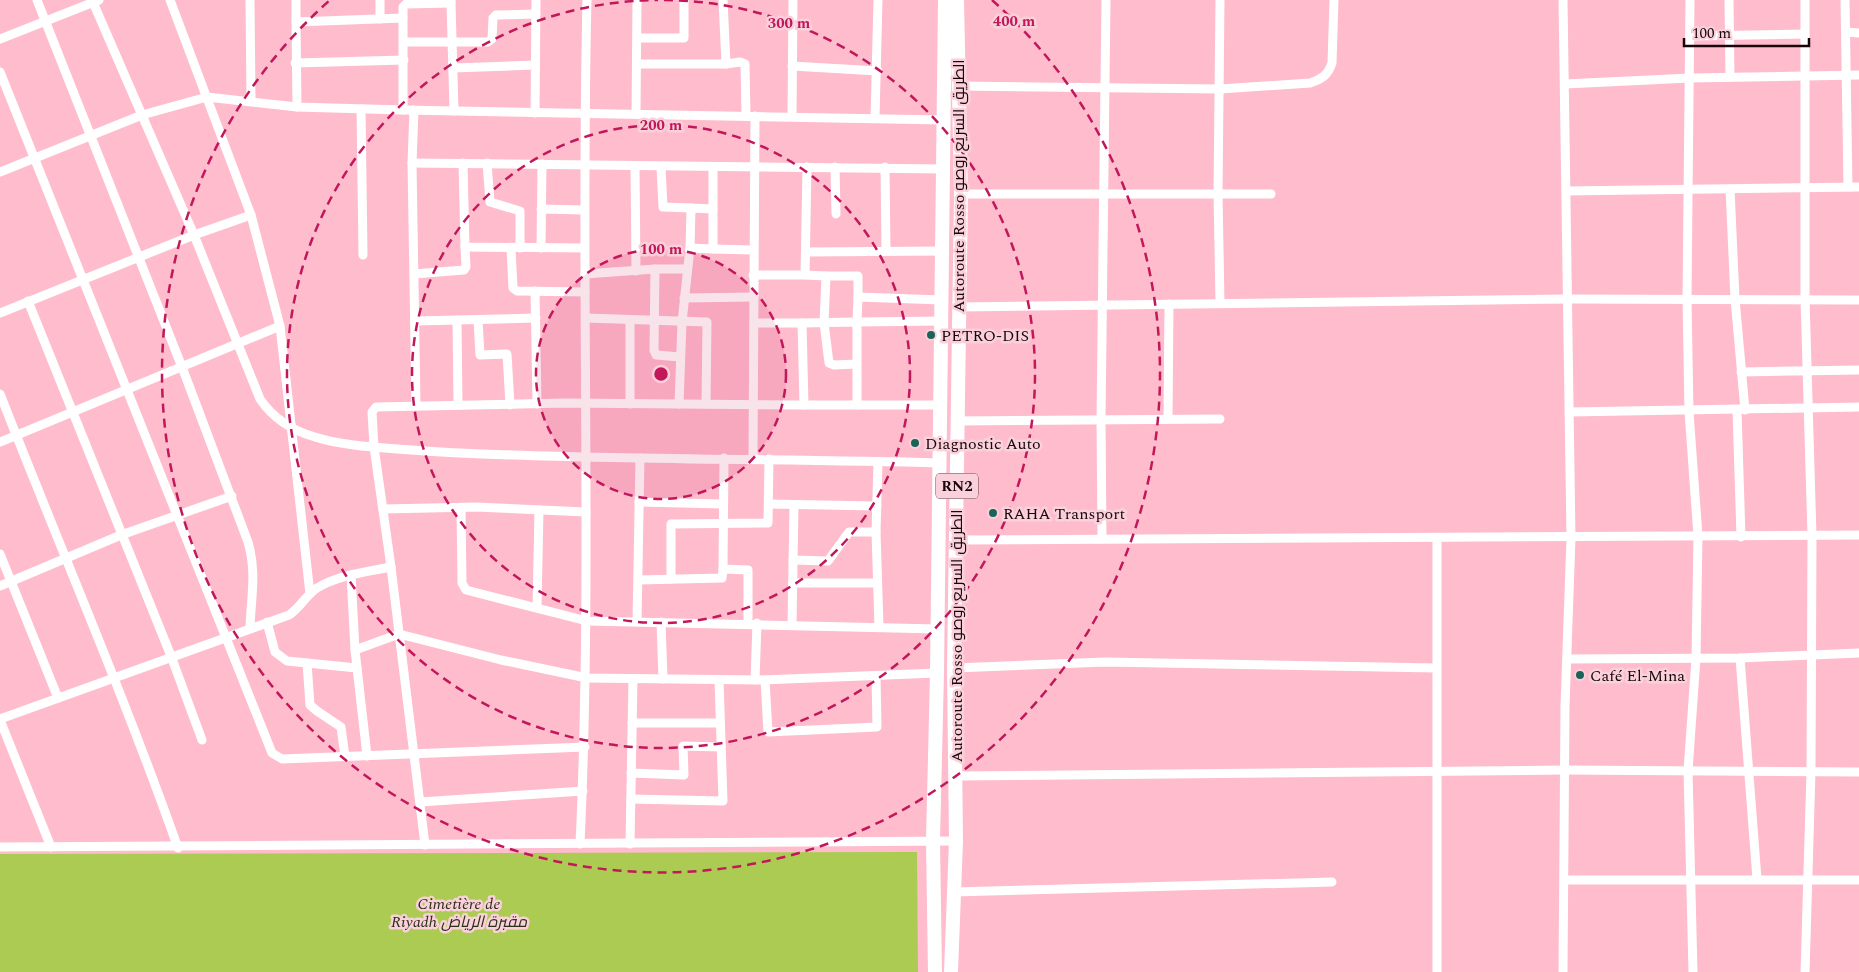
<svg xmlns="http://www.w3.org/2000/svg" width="1859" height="972" font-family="Spectral,Cairo,serif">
<rect width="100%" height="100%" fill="#febccd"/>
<!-- green -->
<polygon fill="#accb52" points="917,852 918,972 0,972 0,854"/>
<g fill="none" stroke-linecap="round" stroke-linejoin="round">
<!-- minor -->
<g stroke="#fff" stroke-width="9">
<path d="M37 0 182 367 248 542C257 573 251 596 250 628"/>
<path d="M92 0 194 235 260 399C273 418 293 431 315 437 340 445 370 447 397 449 436 452 474 454 513 455 655 460 798 459 940 463"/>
<polyline points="170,0 251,215"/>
<polyline points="250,0 251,100"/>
<polyline points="723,0 726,64 740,62 745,64 746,116"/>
<polyline points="1220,0 1218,193 1220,303"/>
<polyline points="1690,0 1687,299 1689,412 1698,536 1696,658 1688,771 1693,972"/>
<polyline points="1729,0 1730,77"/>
<polyline points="1805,0 1805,299 1812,536 1811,772 1805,972"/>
<polyline points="1845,0 1848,187"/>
<polyline points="451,3 454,111"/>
<polyline points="380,19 380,0"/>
<polyline points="296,22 296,0"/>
<polyline points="1846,32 1859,33"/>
<polyline points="1690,36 1805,34"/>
<polyline points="639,38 684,38 684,0"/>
<polyline points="0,39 99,0"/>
<polyline points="405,42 488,42 492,39 493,18 496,15 536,14"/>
<polyline points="295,63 404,60"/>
<polyline points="638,64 726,64"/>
<polyline points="792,66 878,71"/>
<polyline points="453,68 535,65"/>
<polyline points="0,72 272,753 282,759 585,747"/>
<polyline points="1565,84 1690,78 1859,75"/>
<path d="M959 86 1220 89 1310 83C1322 79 1328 75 1332 63L1334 0"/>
<polyline points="297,107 296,22 403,18"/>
<polyline points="361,109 363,255"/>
<polyline points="403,110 403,7 406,4 451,3 451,0"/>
<polyline points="414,110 412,163 416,405"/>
<polyline points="535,113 536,0"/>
<polyline points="636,113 637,0"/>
<polyline points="792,116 793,0"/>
<polyline points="875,118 878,0"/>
<polyline points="412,163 943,169"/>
<polyline points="463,163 465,247 584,248"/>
<polyline points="487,163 490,202 520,211 520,248"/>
<polyline points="635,166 636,271"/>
<polyline points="661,167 663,207 691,208"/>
<polyline points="835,167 836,214"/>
<polyline points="885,167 886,251"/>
<polyline points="0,172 142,115 207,97 297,107 403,110 944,120"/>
<polyline points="1730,189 1735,299 1745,410"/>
<polyline points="1566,191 1859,187"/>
<polyline points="961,194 1271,194"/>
<polyline points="541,209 583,210"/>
<polyline points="511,248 513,288 517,291 585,292"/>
<polyline points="541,248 542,164"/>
<polyline points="690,248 713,249 713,209"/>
<polyline points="713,249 753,250"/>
<polyline points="806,252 943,251"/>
<polyline points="655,269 687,269"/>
<polyline points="414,274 464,270 466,267 465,247"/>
<polyline points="585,274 655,269 654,350 656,355 680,357"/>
<polyline points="753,275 805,275 807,167"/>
<polyline points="805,275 826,276 824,323 829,363 834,365 857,364"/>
<polyline points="826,276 858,276 858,297"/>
<polyline points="535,291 537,404"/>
<polyline points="684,298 754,297"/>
<polyline points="28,301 171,656 202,740"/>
<polyline points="959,307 1568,299 1859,300"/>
<polyline points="0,313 194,235 251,215 280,326 310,594"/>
<polyline points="586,318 707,322 706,404"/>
<polyline points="457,320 458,404"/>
<polyline points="478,320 480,355 507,354 510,405"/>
<polyline points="415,321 536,318"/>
<polyline points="942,321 857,322 858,297 942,300"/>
<polyline points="802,323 857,322 857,405"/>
<polyline points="1741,372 1859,370"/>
<path d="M0 394C59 545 124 695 178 848"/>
<polyline points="630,404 630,320"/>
<polyline points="679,404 682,322 690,248 691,208 713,209 713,167"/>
<polyline points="804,405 941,405"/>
<polyline points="1737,410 1741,537"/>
<polyline points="1570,412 1859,407"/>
<polyline points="1168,419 1169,304"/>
<polyline points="957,421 1220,419"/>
<polyline points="0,442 280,326"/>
<polyline points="753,458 755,116"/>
<polyline points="639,502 723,504"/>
<polyline points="769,504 877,506"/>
<polyline points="461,508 462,583 466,590 587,621 937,629"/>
<polyline points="383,509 476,507 586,512"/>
<polyline points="876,532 879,627"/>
<polyline points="1102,539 1101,419 1106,0"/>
<polyline points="1437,539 1437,972"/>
<polyline points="957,540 1859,535"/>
<polyline points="0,554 58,698"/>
<polyline points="793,560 828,561 849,532 876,532 878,462"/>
<polyline points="723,569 724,458"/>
<polyline points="351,575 355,650 367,756"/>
<polyline points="671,579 671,524 768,523 769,459"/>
<polyline points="638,580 722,578 723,569 748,570 748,623"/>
<polyline points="793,583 877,583"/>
<polyline points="0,586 121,535 232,496"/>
<polyline points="537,608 539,510"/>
<polyline points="267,622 275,652 287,661 357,668"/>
<polyline points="637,622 640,458"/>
<polyline points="661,622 663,679"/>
<polyline points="792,624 794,505"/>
<polyline points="355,650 399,634 501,660 587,678 760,680 937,673"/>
<polyline points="1740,658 1757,879"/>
<polyline points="1568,659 1740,658 1859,653"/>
<polyline points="307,663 310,705 317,711 341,727 345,757"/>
<polyline points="954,668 1105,662 1436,668"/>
<polyline points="755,680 757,623"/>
<polyline points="765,680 768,732 877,727 876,676"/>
<path d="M0 719 289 615C300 608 306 595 317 588 339 575 366 572 391 567"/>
<polyline points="0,720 51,847"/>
<polyline points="632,723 720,723"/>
<polyline points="631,773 684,775 683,746 721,747"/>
<polyline points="956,776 1565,770 1859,772"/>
<polyline points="631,799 723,801 719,680"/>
<polyline points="420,802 583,791"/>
<path d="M580 844C593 563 580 281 587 0"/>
<polyline points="630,844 633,679"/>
<polyline points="425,845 391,567 374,447 372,412 376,407 566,403 804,405 802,323 754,323"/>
<polyline points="0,847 956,841"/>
<polyline points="1565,880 1859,880"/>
<polyline points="953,892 1332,882"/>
<polyline points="1563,972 1565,706 1571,538 1563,0"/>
</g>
<!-- highway -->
<g stroke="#fff" stroke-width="14">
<polyline points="935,972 933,841 937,673 945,0"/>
<polyline points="951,972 956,841 954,668 961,194 957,0"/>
</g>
</g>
<!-- distance rings -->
<circle cx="661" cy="374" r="125" fill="#c2185b" fill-opacity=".12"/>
<g fill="none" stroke="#c2185b" stroke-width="2.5" stroke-dasharray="9 6">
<circle cx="661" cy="374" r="125"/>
<circle cx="661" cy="374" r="249"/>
<path d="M664 0A374 374 0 1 1 658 0"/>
<path d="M992 0A499 499 0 1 1 330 0"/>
</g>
<!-- markers -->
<g fill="#1a6359" stroke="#fad1db" stroke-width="2">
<circle cx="931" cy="335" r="5"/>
<circle cx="915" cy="443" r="5"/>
<circle cx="993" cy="513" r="5"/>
<circle cx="1580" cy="675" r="5"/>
</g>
<g text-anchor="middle" stroke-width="5" stroke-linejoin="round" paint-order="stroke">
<!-- shield labels -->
<rect fill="#fad1db" stroke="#5c4249" stroke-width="1" x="936" y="473.5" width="42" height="25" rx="4"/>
<g font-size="15" font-weight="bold" fill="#19050b">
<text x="957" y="491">RN2</text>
</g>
<!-- street labels -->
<g font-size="16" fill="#19050b" stroke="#fad1db">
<text transform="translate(958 186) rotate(-90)" y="6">Autoroute Rosso الطريق السريع روصو</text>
<text transform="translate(956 636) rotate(-90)" y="6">Autoroute Rosso الطريق السريع روصو</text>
</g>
<!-- poi labels -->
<g font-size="16" fill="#19050b" stroke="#fad1db" text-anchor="start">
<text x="941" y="341">PETRO-DIS</text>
<text x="925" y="449">Diagnostic Auto</text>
<text x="1003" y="519">RAHA Transport</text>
<text x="1590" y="681">Café El-Mina</text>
</g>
<!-- park labels -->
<g font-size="16" font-style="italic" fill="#292f18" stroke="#fad1db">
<text x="459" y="909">Cimetière de<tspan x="459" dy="18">Riyadh مقبرة الرياض</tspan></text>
</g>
</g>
<circle cx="661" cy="374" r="8" fill="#c2185b" stroke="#fad1db" stroke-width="2.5"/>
<g font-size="15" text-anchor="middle" font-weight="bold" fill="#c2185b" stroke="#fad1db" stroke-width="5" stroke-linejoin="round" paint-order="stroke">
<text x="1014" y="26">400 m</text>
<text x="789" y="28">300 m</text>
<text x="661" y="130">200 m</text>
<text x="661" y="254">100 m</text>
</g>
<!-- scale -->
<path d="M1684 38v8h125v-8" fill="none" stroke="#19050b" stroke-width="2.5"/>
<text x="1692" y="38" font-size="15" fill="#19050b" stroke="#fad1db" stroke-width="4" paint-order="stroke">100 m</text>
</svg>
